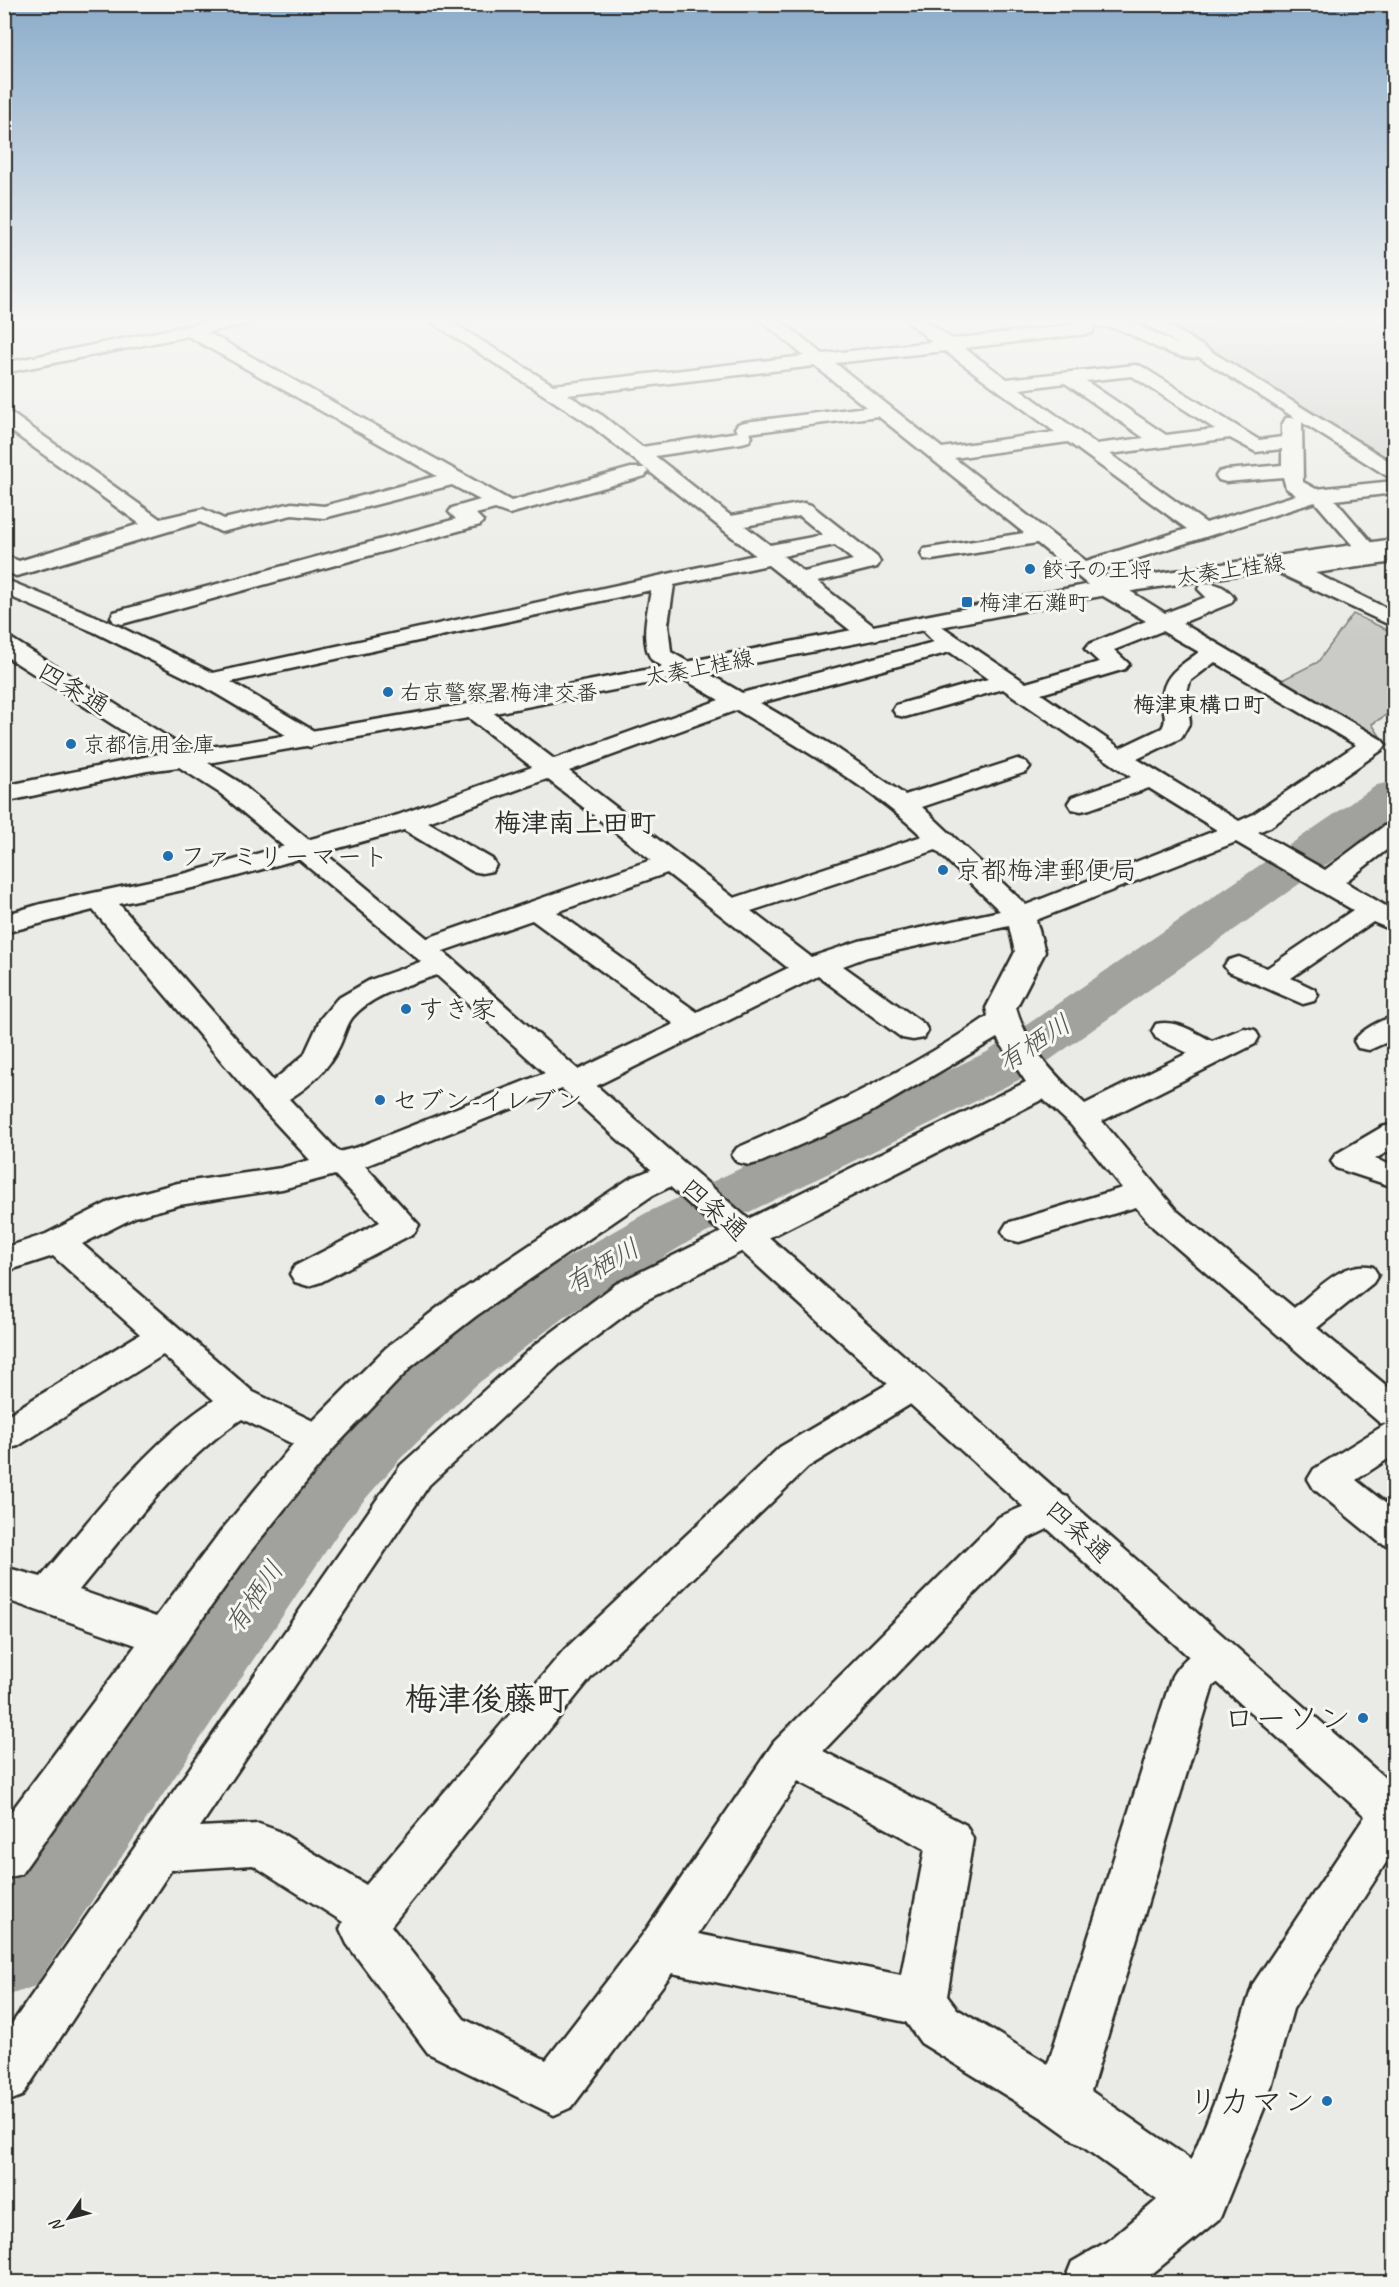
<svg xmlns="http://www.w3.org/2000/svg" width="1399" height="2287" font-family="Caveat,'Klee One',sans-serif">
<rect width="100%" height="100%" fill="#eaeae6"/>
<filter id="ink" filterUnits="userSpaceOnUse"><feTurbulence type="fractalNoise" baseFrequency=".0167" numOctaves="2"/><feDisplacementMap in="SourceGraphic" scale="12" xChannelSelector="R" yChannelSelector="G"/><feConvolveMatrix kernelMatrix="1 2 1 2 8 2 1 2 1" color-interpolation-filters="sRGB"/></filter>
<g filter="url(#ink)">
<!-- green -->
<g fill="#cacac7" stroke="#7a7a79" stroke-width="1.5">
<polygon points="1164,320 1380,320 1394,332 1394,466"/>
<polygon points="1353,614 1394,633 1394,710 1372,724 1386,745 1274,684 1318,662"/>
</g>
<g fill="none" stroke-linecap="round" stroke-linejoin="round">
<!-- river -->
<polygon fill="#a1a19e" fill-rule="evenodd" points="1394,781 1394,817 1027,1076 690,1241 563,1318 476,1385 401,1458 346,1521 35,1986 4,1997 4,1884 294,1483 351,1422 428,1351 517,1286 646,1213 987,1052 1377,785"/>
<!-- minor casing -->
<g stroke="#2b2b2b" stroke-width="5">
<g id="minor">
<path d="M216 320H250L248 324 207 332 511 501 631 468H645L589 424 428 320H448L553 385 804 356 761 320H780L823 354 932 342 906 320H925L952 339 1074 325 1070 320H1126L1180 345 1203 348 1206 352C1192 371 1140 338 1123 331 1115 327 1104 327 1095 326L1092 333 1086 334 964 348 1007 379 1135 365 1141 366 1259 440 1282 437V425L1286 418H1300L1302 422 1303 482 1316 489 1394 481V493L1335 500 1373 544 1376 549 1373 552 1394 550V562L1315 573 1394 612V627L1266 567 1263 562 1266 557 1274 556 1294 563 1360 554 1315 502 1098 571 1165 613 1206 597 1198 589 1201 584C1214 581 1227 587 1234 598L1231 603 1182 623 1382 740 1386 745 1382 750 1270 827 1258 832 1325 870 1384 826 1394 824V844L1345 882 1394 911V931L1373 922 1291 978 1314 989 1318 995 1314 1001 1303 1004 1229 972 1224 966 1229 960 1239 957 1267 968 1353 910 1236 842 1036 920 1045 952 1016 1008C1028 1049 1055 1075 1085 1104L1188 1053 1156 1038 1152 1031 1156 1024C1176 1019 1194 1032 1212 1041L1244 1028 1255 1030 1259 1037 1255 1044 1102 1121 1177 1211 1294 1308C1316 1291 1343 1259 1373 1267L1378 1275 1373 1283 1317 1328 1394 1392V1455L1356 1480 1394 1510V1547L1380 1543 1314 1489 1308 1479 1314 1469 1386 1424 1380 1423 1153 1227 1136 1207 1019 1242 1007 1239 1002 1231 1007 1223 1122 1188 1071 1125 1043 1099 642 1302 561 1363 429 1485 200 1827 259 1824 276 1830 366 1885 564 1650 780 1447 901 1376 914 1372 927 1376 933 1385 927 1394 808 1467 594 1674 391 1926 464 2019 546 2060 644 1933 774 1742 999 1517 1054 1493 1068 1497 1074 1508 1068 1519 1027 1539 823 1751 966 1825 973 1839 947 1996 957 2009 1048 2064 1172 1676C1180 1662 1202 1641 1220 1642 1224 1642 1230 1645 1234 1647L1241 1659 1234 1671 1213 1686 1091 2091 1191 2160 1215 2101 1253 1984 1378 1797 1394 1791V1850L1293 2009 1267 2101 1220 2218 1142 2282H1064L1072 2262 1110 2240 1157 2200 1044 2119 921 2043 906 2022 672 1973 572 2107 554 2115 428 2053 347 1944 340 1929 343 1922 253 1865 171 1870 22 2096 4 2103V2035L401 1465 535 1345 616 1284 1026 1082 997 1038 859 1119 761 1162 749 1165 737 1162 732 1155 737 1148C824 1110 910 1070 988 1016L986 1008 1015 952 1009 926 867 957 843 966 924 1024 928 1031 924 1038 913 1040 902 1038 818 976 586 1091 575 1094 562 1089 365 1166 419 1225 414 1233 321 1282 308 1286 295 1282 290 1274 295 1266 380 1222 335 1175 282 1189 179 1205 135 1217 82 1244 253 1392 313 1421 386 1348 450 1298 629 1179 662 1165 674 1161 686 1165 691 1172 686 1179 653 1195 476 1316 412 1366 332 1450 249 1553 21 1874 4 1879V1821L136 1645 4 1599V1567L41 1577C90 1520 150 1440 214 1400L163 1355 18 1446 4 1450V1417L140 1334 53 1256 4 1272V1248L46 1234 111 1201 178 1183 281 1168 310 1160 258 1104 93 910 4 933V915L41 904 187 873 398 815 532 767 465 715 462 710 465 705 474 703 483 705 554 759 719 700 652 660C639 642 648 610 651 590L231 682 319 734 323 739 319 744 310 747 301 744 203 686 94 632 4 594V579L110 622 213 673 755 555 645 468 648 472 645 476 516 512 509 514 495 509 476 514 483 521 480 525 122 624 114 622 111 617 114 612 456 519 449 512 452 508 480 500 452 485 324 518 292 515 221 532 200 522 24 574 16 576 4 571V555L19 561 140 524 4 426V411L11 413 160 519 203 509 224 519 292 503 324 506 437 476 188 336 4 373V363ZM945 351 1055 432 942 448 835 363ZM815 366 866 407 745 422 738 424 735 428 738 432 642 447 603 416 568 395ZM1132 376 1215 429 1166 435 1086 381ZM1065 383 1144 438 1096 444 1020 389ZM878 416 1024 533 924 549 921 554 924 559 932 560 1037 543 1098 593 1146 621 1089 644 1085 649 1099 662 1026 683 943 627H927L924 632 934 642 742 693 671 652 668 624 674 585 768 565 860 638H876L880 633 876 628 817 582 877 567 880 562 877 557 811 505 804 503 731 516 655 456 742 443 749 441 752 437 749 433ZM1230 438 1256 452 1282 449V465L1226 470 1219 472 1216 476 1219 480 1226 482 1283 477 1286 488 1296 495 1206 523 1110 454ZM1068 442 1187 529 1086 561 954 458ZM800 516 823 535 770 545 745 526ZM835 545 853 560 804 572 783 556ZM1162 631 1199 652C1179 667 1159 677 1163 705 1164 713 1167 720 1162 728L1120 748 1041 694 1125 669 1129 664 1114 650ZM950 652 988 679 896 705 893 710 896 715 905 717 1003 689 1131 777 1072 797 1068 803 1072 809 1081 811 1090 809 1149 788 1217 830 1026 905 922 807 1026 772 1030 767 1026 762 1017 759 1008 762 905 795 835 747 760 703ZM1215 662 1356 745 1252 815 1239 821 1231 816 1137 759 1181 738 1190 722 1186 695 1190 681ZM737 710C800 748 868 785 922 836L734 898 569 771ZM547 779 651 860 413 943 408 949 413 955 423 958 532 920 674 1024 578 1070 566 1066 555 1069 358 1147 339 1152 289 1099C310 1086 328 1070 339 1047 344 1037 346 1026 352 1018 374 991 421 982 451 970L456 964 451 958 441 955 431 958 370 980 337 999 321 1018 304 1055 273 1081 119 904 201 886 404 830 472 871 482 873 492 871 496 865 492 859 428 822ZM936 850 1000 911 859 941 811 957 751 911ZM667 873 788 968 697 1012 557 912ZM242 1419 293 1444 221 1531 156 1617 79 1590C126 1533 180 1459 242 1419ZM798 1781 925 1849 901 1975 698 1934Z"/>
<path d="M1394 1017V1039L1369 1050 1358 1048 1354 1041C1362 1029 1380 1020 1394 1017Z"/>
<polygon points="1394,1124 1394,1148 1375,1159 1394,1166 1394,1187 1336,1168 1331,1161 1336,1154 1382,1127"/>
</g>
</g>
<!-- major casing -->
<g stroke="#2b2b2b" stroke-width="5">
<g id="major">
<polygon points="1140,320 1160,320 1394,464 1394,478 1387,476"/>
<polygon points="1394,539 1394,551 1106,595 474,717 208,763 239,782 451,958 1394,1786 1394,1834 1378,1828 431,970 221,794 179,767 147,771 4,802 4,786 159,754 4,655 4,637 12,639 188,750 247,742 474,703 1106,581"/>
</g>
</g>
<!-- minor -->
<use href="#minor" fill="#f6f6f2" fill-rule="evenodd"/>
<!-- major -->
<use href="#major" fill="#f6f6f2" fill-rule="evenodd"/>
</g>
</g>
<!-- sky -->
<linearGradient id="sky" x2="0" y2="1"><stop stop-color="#8bacca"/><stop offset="0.5" stop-color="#f6f6f4"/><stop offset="1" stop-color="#f6f6f4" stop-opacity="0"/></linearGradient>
<rect width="1399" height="640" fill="url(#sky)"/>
<!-- markers -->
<g fill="#1f6fb2" stroke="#f6f6f2" stroke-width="2">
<circle cx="1030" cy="569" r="6"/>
<rect x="961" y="596" width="12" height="12" rx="3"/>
<circle cx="388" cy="692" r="6"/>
<circle cx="71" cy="744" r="6"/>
<circle cx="168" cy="856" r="6"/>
<circle cx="943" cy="870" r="6"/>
<circle cx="406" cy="1009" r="6"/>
<circle cx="380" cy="1100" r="6"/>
<circle cx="1363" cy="1718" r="6"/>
<circle cx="1327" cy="2101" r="6"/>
</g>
<g text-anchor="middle" stroke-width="6" stroke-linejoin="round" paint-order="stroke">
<!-- far-poi labels -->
<g font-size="22" fill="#2b2b2b" stroke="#f6f6f2" text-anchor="start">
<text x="1042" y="577">餃子の王将</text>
<text x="979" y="610">梅津石灘町</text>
<text x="400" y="700">右京警察署梅津交番</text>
<text x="83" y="752">京都信用金庫</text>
</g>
<!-- far-street labels -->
<g font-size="22" fill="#2b2b2b" stroke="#f6f6f2">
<text transform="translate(1230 569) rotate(-8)" y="8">太秦上桂線</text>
<text transform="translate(699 667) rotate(-11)" y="8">太秦上桂線</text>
</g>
<!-- far-neighbourhood labels -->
<g font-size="22" font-weight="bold" fill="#2b2b2b" stroke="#f6f6f2">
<text x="1199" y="712">梅津東構口町</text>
</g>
<!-- street labels -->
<g font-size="26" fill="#2b2b2b" stroke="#f6f6f2">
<text transform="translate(74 688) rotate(31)" y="9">四条通</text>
<text transform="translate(715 1209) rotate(42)" y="9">四条通</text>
<text transform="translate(1079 1531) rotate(42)" y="9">四条通</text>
</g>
<!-- poi labels -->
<g font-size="26" fill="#2b2b2b" stroke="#f6f6f2" text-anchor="start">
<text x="180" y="865">ファミリーマート</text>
<text x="955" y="879">京都梅津郵便局</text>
<text x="418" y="1018">すき家</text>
<text x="392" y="1109">セブン-イレブン</text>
</g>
<!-- neighbourhood labels -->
<g font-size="27" font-weight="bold" fill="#2b2b2b" stroke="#f6f6f2">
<text x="575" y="832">梅津南上田町</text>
</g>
<!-- water labels -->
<g font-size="27" font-style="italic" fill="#545453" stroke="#f6f6f2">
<text transform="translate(1034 1043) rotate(-33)" y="9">有栖川</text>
<text transform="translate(602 1266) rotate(-30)" y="9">有栖川</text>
<text transform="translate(254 1597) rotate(-55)" y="9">有栖川</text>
</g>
<!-- near-poi labels -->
<g font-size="32" fill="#2b2b2b" stroke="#f6f6f2" text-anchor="end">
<text x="1351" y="1729">ローソン</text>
<text x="1315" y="2112">リカマン</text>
</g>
<!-- near-neighbourhood labels -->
<g font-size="33" font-weight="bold" fill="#2b2b2b" stroke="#f6f6f2">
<text x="487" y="1710">梅津後藤町</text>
</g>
</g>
<!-- margin -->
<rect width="1399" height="2287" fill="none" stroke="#f6f6f2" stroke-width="24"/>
<rect x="12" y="12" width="1375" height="2263" fill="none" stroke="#2b2b2b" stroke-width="2" filter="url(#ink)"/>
<!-- north arrow -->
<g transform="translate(69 2218) rotate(235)" stroke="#f6f6f2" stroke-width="4.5" paint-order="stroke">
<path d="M0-4.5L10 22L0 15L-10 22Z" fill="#2b2b2b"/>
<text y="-9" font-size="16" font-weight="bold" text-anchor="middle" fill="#2b2b2b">N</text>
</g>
</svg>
